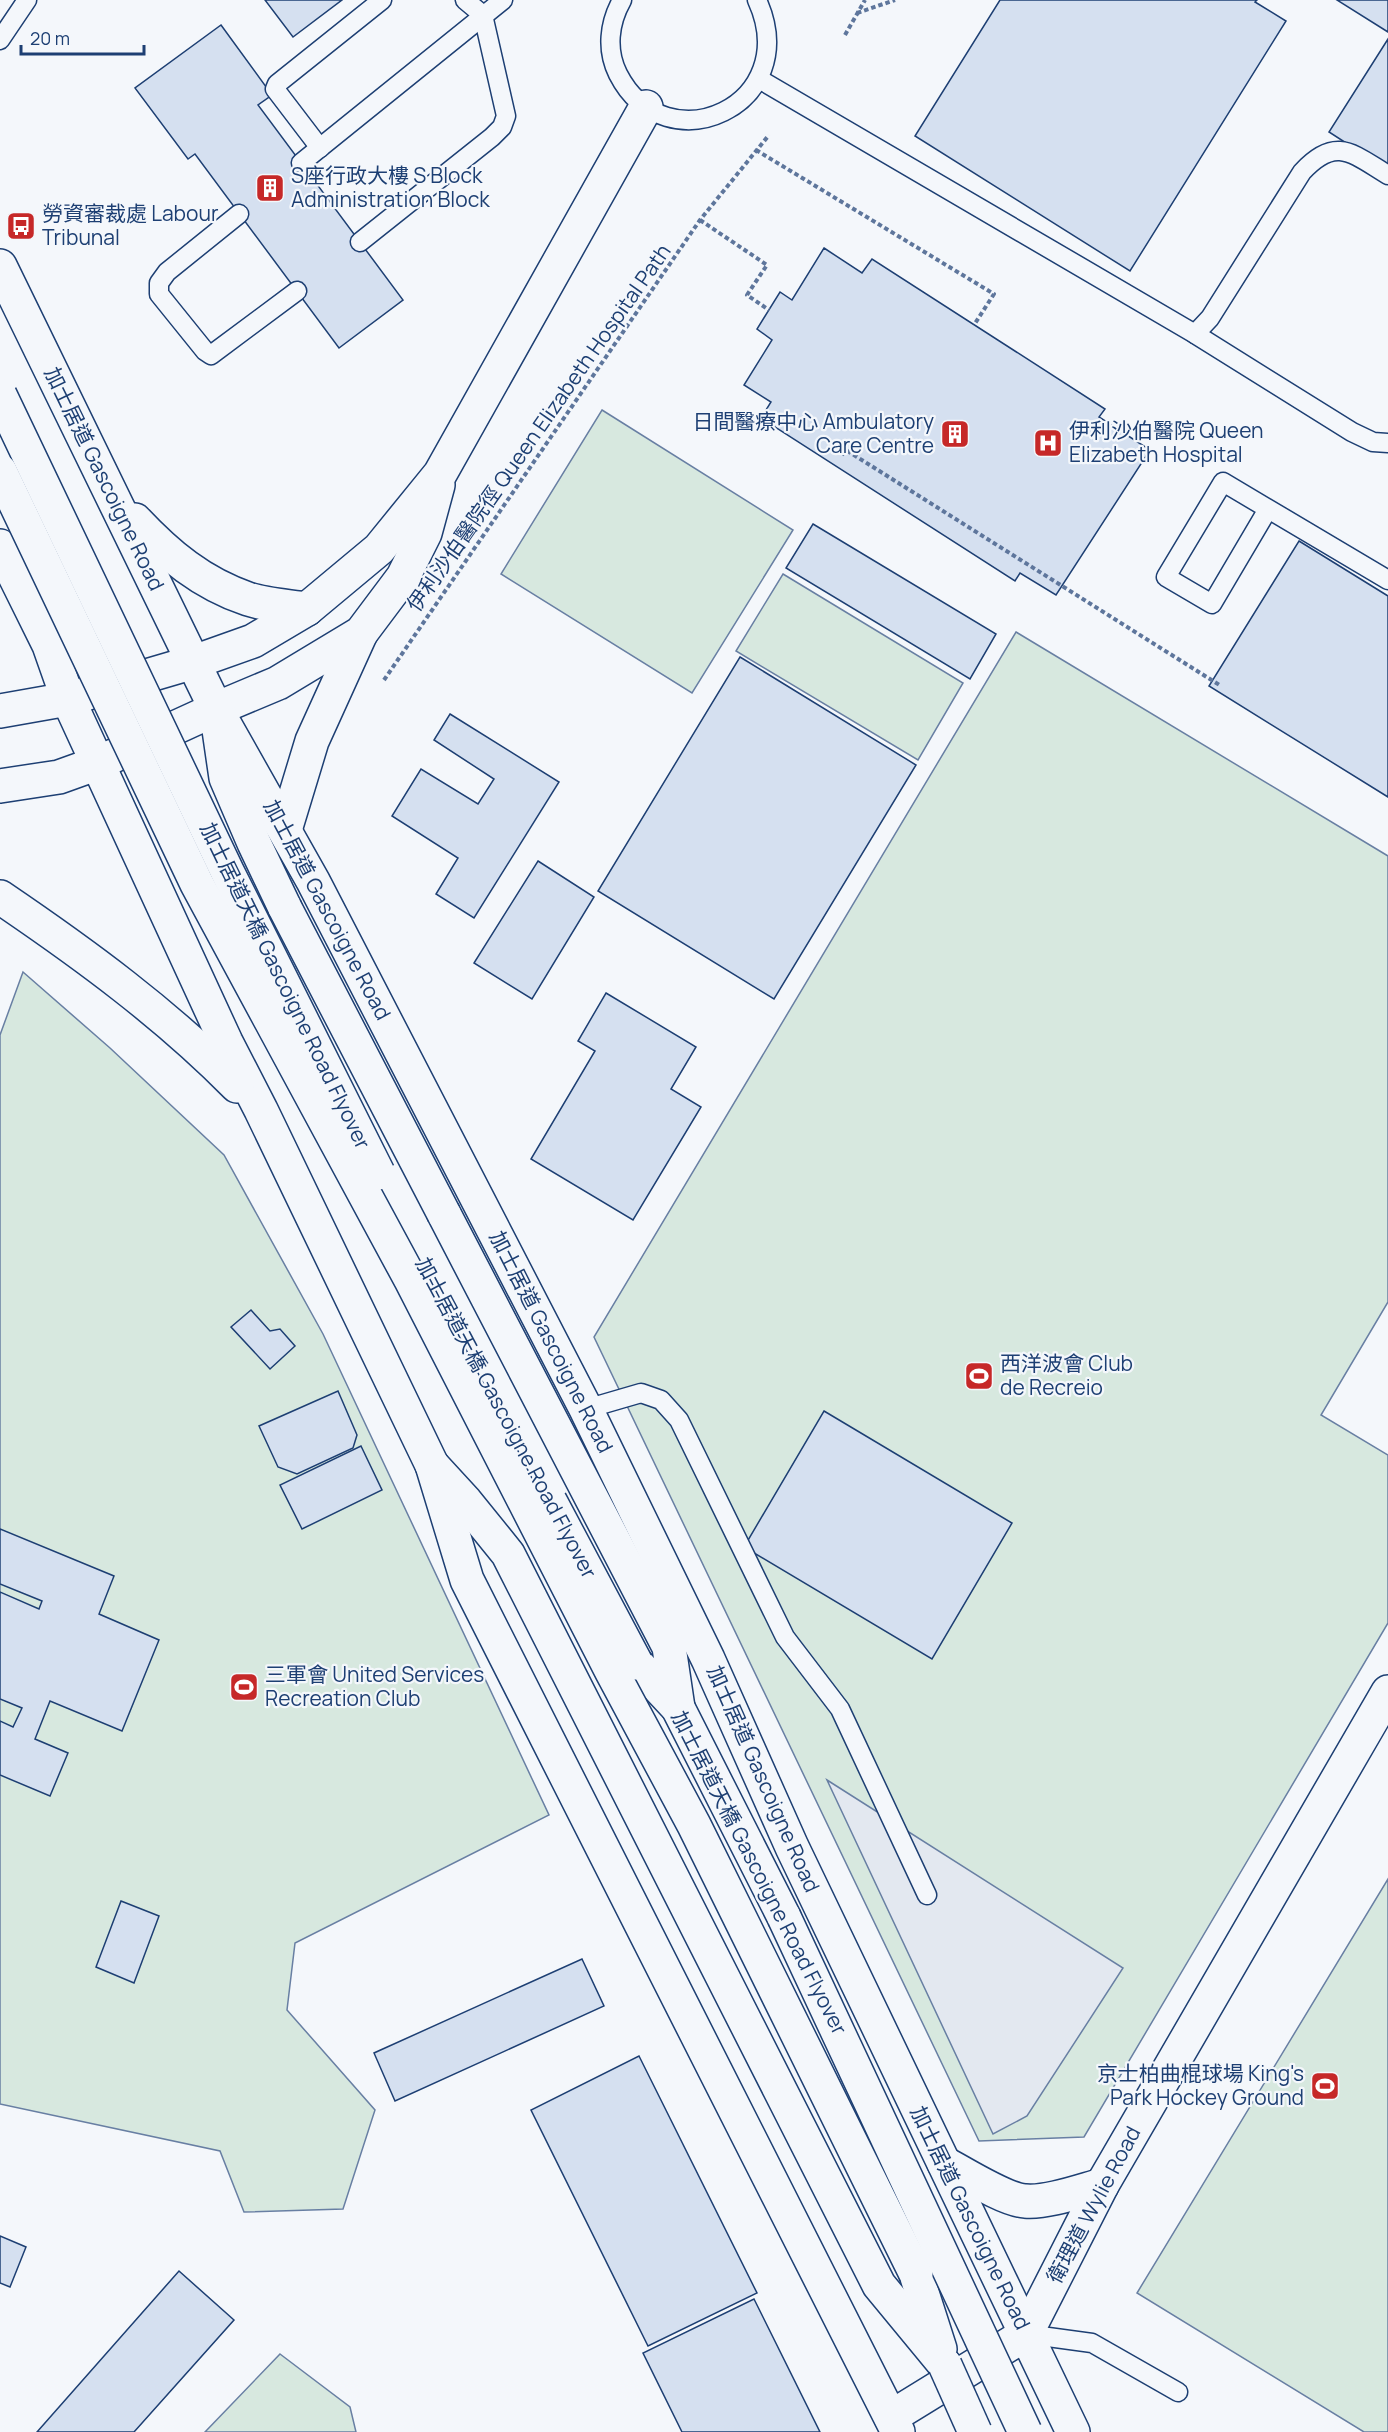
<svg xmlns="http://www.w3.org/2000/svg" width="1388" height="2432" font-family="Manrope,'Noto Sans TC',sans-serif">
<rect width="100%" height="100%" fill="#f4f7fb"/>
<!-- green -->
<g fill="#d7e8df" stroke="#687fa3" stroke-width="1.5">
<polygon points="602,410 793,530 692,693 501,574"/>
<polygon points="783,574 963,683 918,760 736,651"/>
<polygon points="1016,632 1388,856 1388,1302 1321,1415 1388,1455 1388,1623 1084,2137 979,2141 594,1337"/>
<polygon points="23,972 110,1048 224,1155 323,1334 549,1815 295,1943 287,2010 375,2110 343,2209 244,2212 220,2151 0,2104 0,1035"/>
<polygon points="1388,1879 1388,2432 1364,2432 1137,2293"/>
<polygon points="280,2354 350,2407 356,2432 205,2432"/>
</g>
<!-- parking -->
<polygon fill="#e3e8f0" stroke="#687fa3" stroke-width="1.5" points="827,1780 1123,1968 1027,2116 993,2134"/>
<!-- building -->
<g fill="#d5e0f0" stroke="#1d3f73" stroke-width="1.5">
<polygon points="265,0 342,0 293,37"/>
<polygon points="1000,0 1257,0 1255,2 1286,21 1130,271 915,136"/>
<polygon points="1337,0 1388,0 1388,32"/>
<polygon points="221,25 272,95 258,105 403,300 339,348 195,154 188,159 135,88"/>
<polygon points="1388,39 1388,170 1329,132"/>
<polygon points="824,248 862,273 872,259 1105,409 1099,417 1150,450 1056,595 1020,573 1015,581 761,418 771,402 744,385 772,340 757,329 780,292 792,300"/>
<polygon points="813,524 996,634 970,679 786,568"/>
<polygon points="1299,541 1388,596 1388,797 1209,686"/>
<polygon points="740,657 916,765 774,999 598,891"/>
<polygon points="450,714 559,782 474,918 436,894 458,858 392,816 421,769 478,804 494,779 434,740"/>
<polygon points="538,861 594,897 532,999 474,963"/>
<polygon points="606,993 696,1047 671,1089 701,1107 633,1220 531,1159 595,1051 578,1041"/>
<polygon points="251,1310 270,1331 280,1329 295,1346 270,1369 231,1327"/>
<polygon points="338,1391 357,1435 353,1448 297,1474 278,1467 259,1426"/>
<polygon points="824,1411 1012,1523 932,1659 744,1547"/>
<polygon points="361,1446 382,1490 302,1529 280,1485"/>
<polygon points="0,1529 114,1576 99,1614 159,1640 122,1731 50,1701 35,1739 68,1753 50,1796 0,1775 0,1721 13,1727 22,1708 0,1699 0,1592 39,1609 42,1601 0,1584"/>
<polygon points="121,1901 159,1916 134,1983 96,1967"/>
<polygon points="582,1959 604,2006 395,2101 374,2053"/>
<polygon points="639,2056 757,2293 648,2346 531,2110"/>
<polygon points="0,2236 26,2247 10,2287 0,2283"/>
<polygon points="179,2271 234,2320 134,2432 37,2432"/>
<polygon points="754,2299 820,2432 682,2432 643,2353"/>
</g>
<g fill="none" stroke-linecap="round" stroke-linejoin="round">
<!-- service casing -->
<g stroke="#1d3f73" stroke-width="21">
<g id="service">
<polyline points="465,0 483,15"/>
<path d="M622 0C609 23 606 50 618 74 666 168 805 105 757 0"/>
<polyline points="0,40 27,0"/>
<polyline points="759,79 1195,334 1352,432 1373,442 1388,443"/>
<polyline points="320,148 275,89 277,84 382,0"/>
<polyline points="301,163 503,0"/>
<polyline points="239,214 167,272 159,283 159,294 205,351 211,355 297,291"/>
<polyline points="360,242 492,137 502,127 506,116 483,15"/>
<path d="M1195 334 1210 318 1302 172C1336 135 1353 154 1388 175"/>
<polyline points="1268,509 1212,604 1166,577 1223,482 1388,580"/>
<polyline points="586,1409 641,1393 661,1400 679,1420 785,1637 840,1709 927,1895"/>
<polyline points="1026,2334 1092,2343 1178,2392"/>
</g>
</g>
<!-- minor casing -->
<g stroke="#1d3f73" stroke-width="36">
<g id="minor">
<polyline points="194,662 253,641 307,609 379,549 440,474 646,107"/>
<polyline points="216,709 278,683 361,633 403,577 425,533 438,485"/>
</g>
</g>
<!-- tertiary casing -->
<g stroke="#1d3f73" stroke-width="36">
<polyline id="tertiary" points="891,2417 1026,2334 1102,2185 1388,1692"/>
</g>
<!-- primary casing -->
<g stroke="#1d3f73" stroke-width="36">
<g id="primary">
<polyline points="0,266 216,709 313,881 586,1409 708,1659 792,1847 1073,2432"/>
<path d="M135 520C168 555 201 583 248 599 266 605 287 606 307 609"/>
<polyline points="0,546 49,645 68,699 226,1042 261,1110 432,1465 467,1580 898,2432"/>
<polyline points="0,711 68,699 194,662"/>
<polyline points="0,786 59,777 98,763 216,709"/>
<polyline points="285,830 312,741 361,633"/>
<path d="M0 897C84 954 166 1014 237 1086"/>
<path d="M944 2163C963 2173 1005 2200 1025 2201 1047 2203 1080 2191 1102 2185"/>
</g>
</g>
<!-- trunk casing -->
<g stroke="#1d3f73" stroke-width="36">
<g id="trunk">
<polyline points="216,709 226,778 254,843 285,908"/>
<polyline points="444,1214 669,1647 678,1708"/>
<polyline points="432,1465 466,1502 508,1554 879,2285 945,2365"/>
<polyline points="636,1663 678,1708 784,1917"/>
<polyline points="916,2274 940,2349"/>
</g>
</g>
<!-- path -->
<g stroke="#5e769c" stroke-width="4" stroke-dasharray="4.5 3" stroke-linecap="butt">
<polyline points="857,13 895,0"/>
<polyline points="845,35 865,0"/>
<polyline points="756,150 994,294 974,325"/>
<polyline points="700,220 767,265 747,295 769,310"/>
<polyline points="842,455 846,450 1221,686"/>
<polyline points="384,680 700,220 769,135"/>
</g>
<!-- service -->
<use href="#service" stroke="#f4f7fb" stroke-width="18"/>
<!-- minor -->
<use href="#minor" stroke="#f4f7fb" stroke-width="33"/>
<!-- tertiary -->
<use href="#tertiary" stroke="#f4f7fb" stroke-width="33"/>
<!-- primary -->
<use href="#primary" stroke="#f4f7fb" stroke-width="33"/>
<!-- trunk -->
<use href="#trunk" stroke="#f4f7fb" stroke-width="33"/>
<!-- trunk-bridge casing -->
<g stroke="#1d3f73" stroke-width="36" stroke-linecap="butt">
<g id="trunk-bridge">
<polyline points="0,395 227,871 378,1173"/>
<polyline points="0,471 197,884 411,1280 612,1672 694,1825 916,2274"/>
<polyline points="285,908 444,1214"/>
<polyline points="550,1501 636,1663"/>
<polyline points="784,1917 1025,2432"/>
<polyline points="945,2365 975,2432"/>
</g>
</g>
<!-- trunk-bridge -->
<use href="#trunk-bridge" stroke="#f4f7fb" stroke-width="33"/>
</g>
<!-- icons -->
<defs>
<g id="building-square" transform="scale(1.5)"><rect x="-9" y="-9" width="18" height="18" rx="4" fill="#c62828" stroke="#f4f7fb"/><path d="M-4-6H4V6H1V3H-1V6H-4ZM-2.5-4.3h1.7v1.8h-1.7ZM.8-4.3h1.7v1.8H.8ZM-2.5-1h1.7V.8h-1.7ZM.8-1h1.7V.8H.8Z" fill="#fff"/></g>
<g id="bus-square" transform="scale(1.5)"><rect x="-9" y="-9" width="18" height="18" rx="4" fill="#c62828" stroke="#f4f7fb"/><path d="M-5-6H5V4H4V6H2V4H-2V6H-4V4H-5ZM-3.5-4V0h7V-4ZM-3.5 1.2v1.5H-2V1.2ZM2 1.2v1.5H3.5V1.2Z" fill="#fff"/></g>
<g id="hospital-square" transform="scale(1.5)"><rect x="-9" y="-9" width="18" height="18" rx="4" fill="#c62828" stroke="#f4f7fb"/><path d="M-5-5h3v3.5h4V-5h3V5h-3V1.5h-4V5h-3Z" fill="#fff"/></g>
<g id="stadium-square" transform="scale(1.5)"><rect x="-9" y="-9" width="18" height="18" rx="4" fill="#c62828" stroke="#f4f7fb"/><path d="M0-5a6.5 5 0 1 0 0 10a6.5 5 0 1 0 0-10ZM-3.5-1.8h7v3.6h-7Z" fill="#fff"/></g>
</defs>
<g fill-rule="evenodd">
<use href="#building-square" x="270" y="188"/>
<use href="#bus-square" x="21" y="226"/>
<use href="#building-square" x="955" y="434"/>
<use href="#hospital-square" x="1048" y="443"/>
<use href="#stadium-square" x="979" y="1376"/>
<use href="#stadium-square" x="244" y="1687"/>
<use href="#stadium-square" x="1325" y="2086"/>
</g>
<g text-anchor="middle" stroke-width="4.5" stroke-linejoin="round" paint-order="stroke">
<!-- poi labels -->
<g font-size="21" fill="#1d3f73" stroke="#f4f7fb" text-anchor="start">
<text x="291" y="183">S座行政大樓 S Block<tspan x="291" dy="24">Administration Block</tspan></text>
<text x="42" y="221">勞資審裁處 Labour<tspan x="42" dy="24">Tribunal</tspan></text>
<text x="934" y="429" text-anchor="end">日間醫療中心 Ambulatory<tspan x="934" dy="24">Care Centre</tspan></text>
<text x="1069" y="438">伊利沙伯醫院 Queen<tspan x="1069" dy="24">Elizabeth Hospital</tspan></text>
<text x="1000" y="1371">西洋波會 Club<tspan x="1000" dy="24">de Recreio</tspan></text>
<text x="265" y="1682">三軍會 United Services<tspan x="265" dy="24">Recreation Club</tspan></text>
<text x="1304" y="2081" text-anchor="end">京士柏曲棍球場 King's<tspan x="1304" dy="24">Park Hockey Ground</tspan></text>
</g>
<!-- street labels -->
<g font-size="21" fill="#1d3f73" stroke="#f4f7fb">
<text transform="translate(539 428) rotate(-55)" y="7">伊利沙伯醫院徑 Queen Elizabeth Hospital Path</text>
<text transform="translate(104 479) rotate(64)" y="7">加士居道 Gascoigne Road</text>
<text transform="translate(327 910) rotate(62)" y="7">加士居道 Gascoigne Road</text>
<text transform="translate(285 986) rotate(64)" y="7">加士居道天橋 Gascoigne Road Flyover</text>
<text transform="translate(551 1342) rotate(63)" y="7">加士居道 Gascoigne Road</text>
<text transform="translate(506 1418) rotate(62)" y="7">加士居道天橋 Gascoigne Road Flyover</text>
<text transform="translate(763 1779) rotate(66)" y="7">加士居道 Gascoigne Road</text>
<text transform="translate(759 1873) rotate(63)" y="7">加士居道天橋 Gascoigne Road Flyover</text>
<text transform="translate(1094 2205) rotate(-62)" y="7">衛理道 Wylie Road</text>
<text transform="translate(970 2218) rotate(64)" y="7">加士居道 Gascoigne Road</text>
</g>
</g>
<!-- scale -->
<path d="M21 45v9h123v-9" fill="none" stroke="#1d3f73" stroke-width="3"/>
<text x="30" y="45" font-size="18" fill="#1d3f73" stroke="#f4f7fb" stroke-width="4.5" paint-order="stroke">20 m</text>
</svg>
